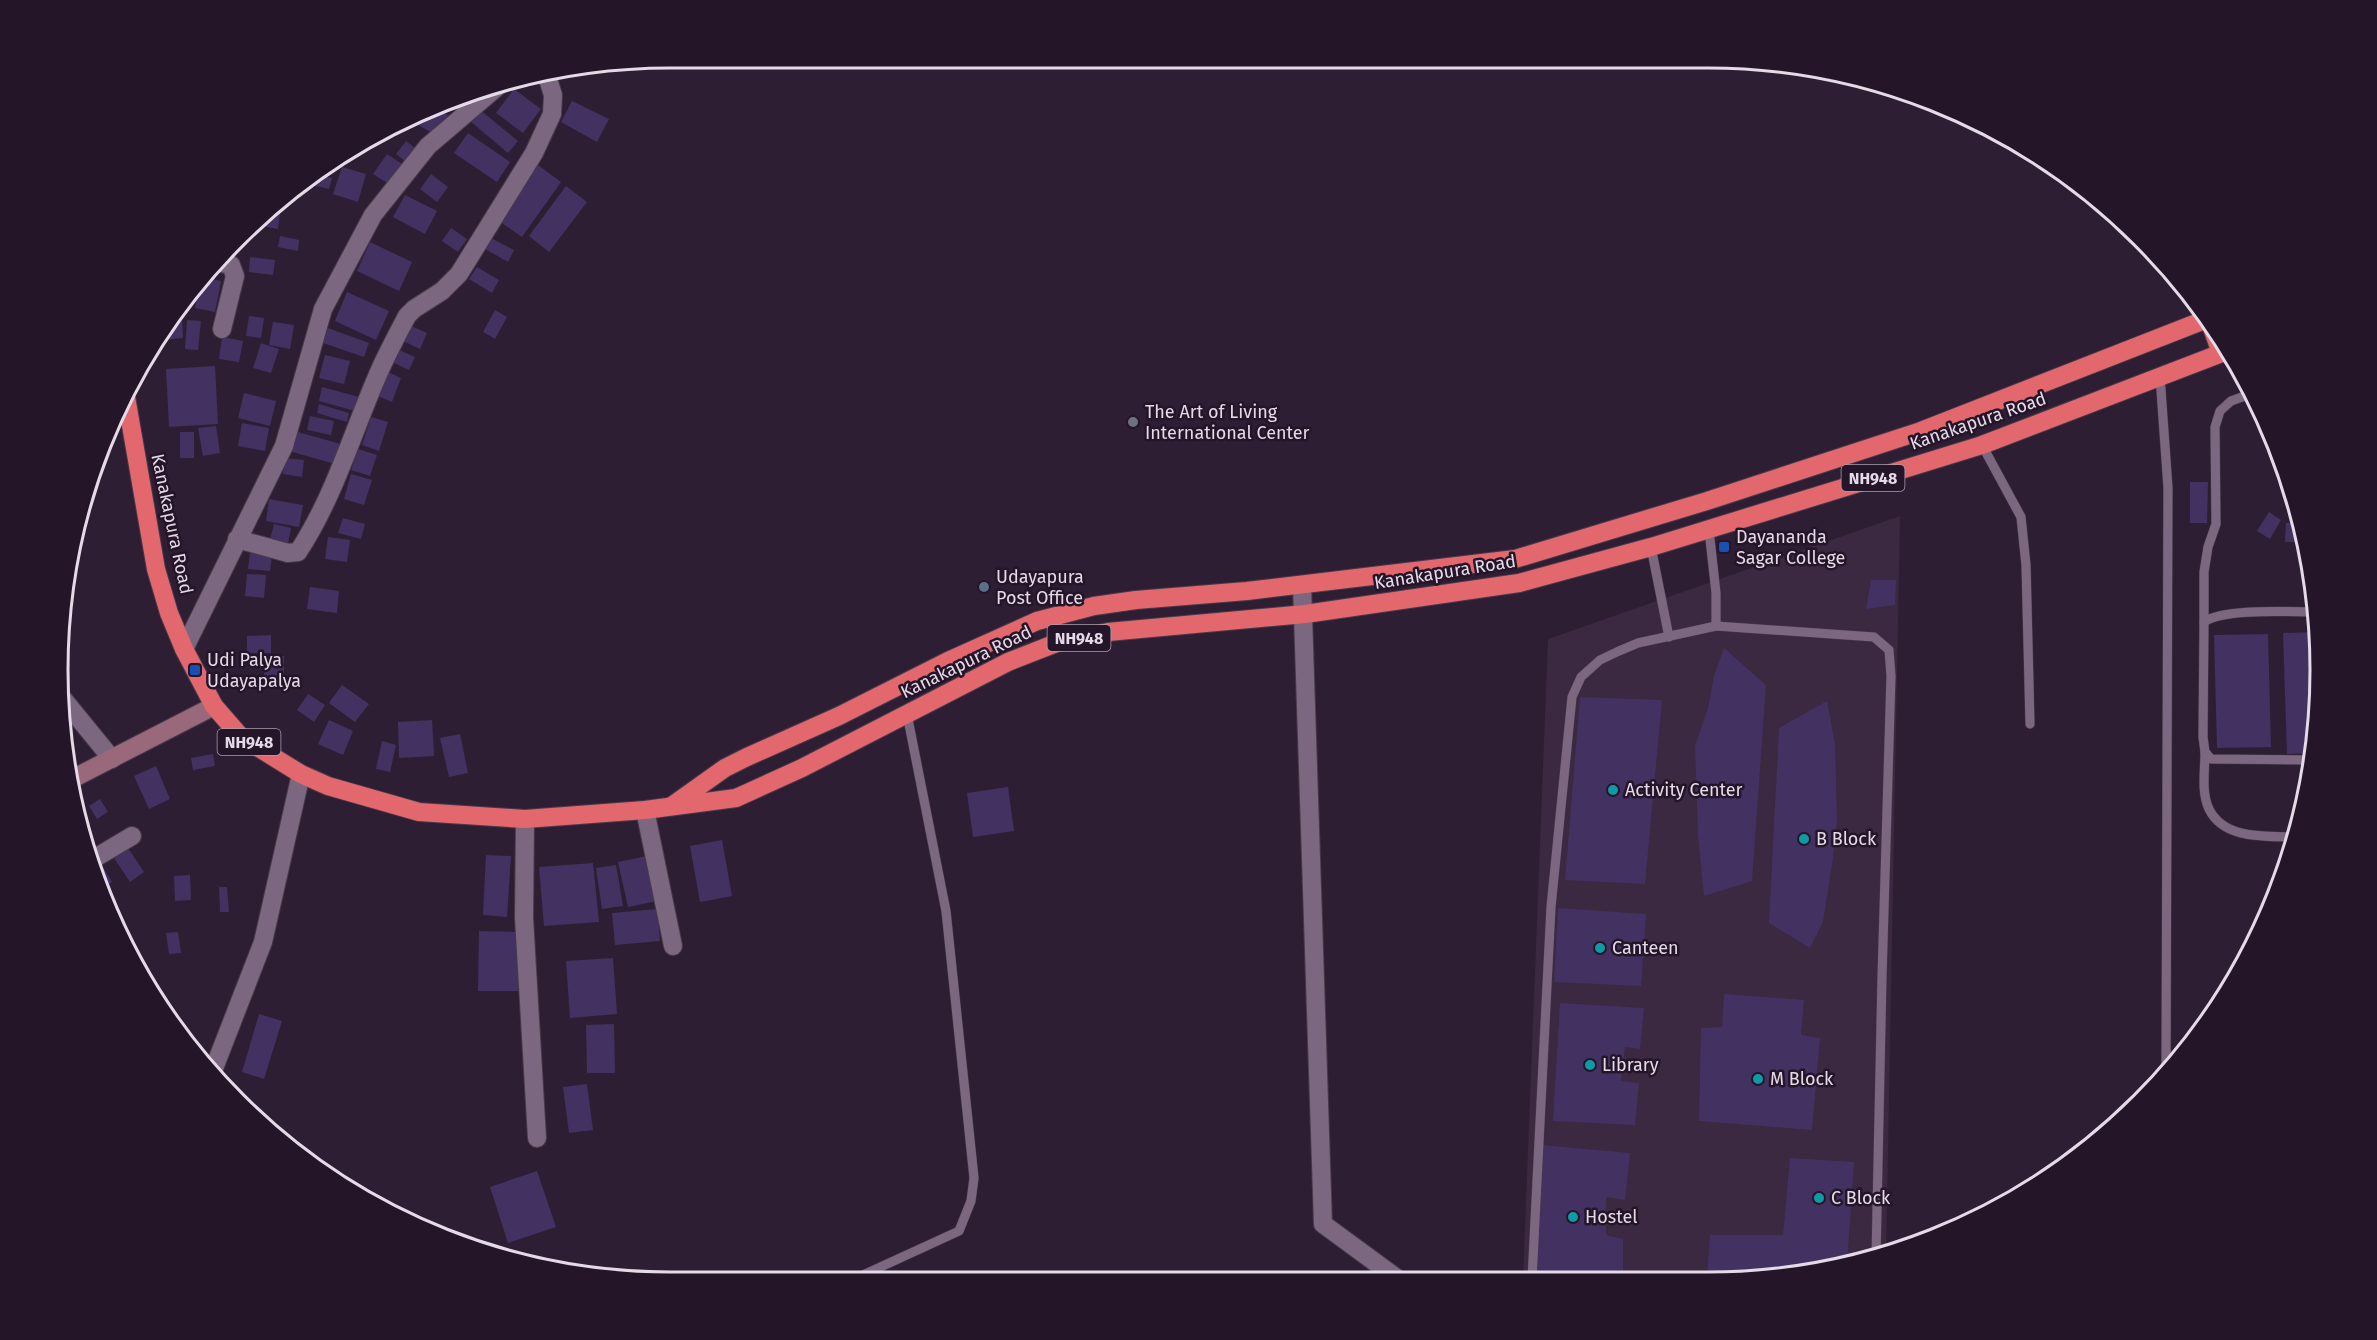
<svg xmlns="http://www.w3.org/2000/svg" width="2377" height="1340" font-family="'Fira Sans',sans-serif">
<rect width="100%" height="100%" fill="#2e1e33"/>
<!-- built -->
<polygon fill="#3b2841" points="1900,516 1886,1255 1787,1278 1523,1279 1548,639"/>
<!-- building -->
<g fill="#433161">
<polygon points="514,89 541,109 523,133 496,113"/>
<polygon points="572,101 609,119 597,142 561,122"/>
<polygon points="433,106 449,116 437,136 415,123 422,111"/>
<polygon points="479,109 518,141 508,153 470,121"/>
<polygon points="468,133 510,162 497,182 454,153"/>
<polygon points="406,141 420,152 410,165 396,154"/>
<polygon points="387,154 405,166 392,186 373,174"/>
<polygon points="538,165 561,182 522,237 499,221"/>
<polygon points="342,167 366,174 358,202 333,194"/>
<polygon points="314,173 332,178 329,189 300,182"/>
<polygon points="431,174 448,187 437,202 420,189"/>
<polygon points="566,186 587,202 549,252 529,236"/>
<polygon points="405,195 437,211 425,234 393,217"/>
<polygon points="274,204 281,205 278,229 251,224"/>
<polygon points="451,228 467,239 458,252 442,241"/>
<polygon points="243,231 245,232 239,250 228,247"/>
<polygon points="280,236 299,240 298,251 278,247"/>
<polygon points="491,238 514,250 508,262 485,249"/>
<polygon points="370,242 412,262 399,291 357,271"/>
<polygon points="250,257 275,260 273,275 249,272"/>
<polygon points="477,267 499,280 492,293 469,279"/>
<polygon points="203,277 221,281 215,312 195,308 200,281"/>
<polygon points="347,292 389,311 376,340 335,321"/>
<polygon points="495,310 507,317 495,339 483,332"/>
<polygon points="249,316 264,318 261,338 246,336"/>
<polygon points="182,318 183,338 161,340 161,329 169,319"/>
<polygon points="187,320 201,321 198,350 185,349"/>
<polygon points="273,322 294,325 290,349 269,345"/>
<polygon points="411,326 427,333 420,349 403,341"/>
<polygon points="328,328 369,343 364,357 323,343"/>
<polygon points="222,337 243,341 239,362 219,359"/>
<polygon points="261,343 279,349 271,373 253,368"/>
<polygon points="397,349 415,357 409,370 392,362"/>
<polygon points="325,355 350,361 344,384 319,378"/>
<polygon points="215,366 218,424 169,427 166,369"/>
<polygon points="388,372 401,378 392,402 378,396"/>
<polygon points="322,387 359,397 355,411 319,401"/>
<polygon points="244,393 276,401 270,426 238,418"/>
<polygon points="319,404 349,413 347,422 317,413"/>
<polygon points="310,416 334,421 331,435 307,430"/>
<polygon points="371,417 388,422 379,451 362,445"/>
<polygon points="242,423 269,428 265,451 238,446"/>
<polygon points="216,426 220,453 203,456 198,428"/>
<polygon points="294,431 341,444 335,464 289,451"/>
<rect x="180" y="432" width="14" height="26"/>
<polygon points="358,449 377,455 370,476 351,470"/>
<polygon points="285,458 304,460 302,477 283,474"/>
<polygon points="351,474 372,480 364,505 344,499"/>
<polygon points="2190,482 2208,482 2207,523 2190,523"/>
<polygon points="269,499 303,505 299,527 266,521"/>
<polygon points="2269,512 2281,520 2270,539 2257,531"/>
<polygon points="343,518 365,524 361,539 338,533"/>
<polygon points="2286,523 2297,523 2296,542 2285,542"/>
<polygon points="274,524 291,528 288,544 270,540"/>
<polygon points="328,537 350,540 347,562 325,559"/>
<polygon points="250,552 272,554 270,571 248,569"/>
<polygon points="247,574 266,575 264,598 245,596"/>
<polygon points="1871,580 1896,580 1895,605 1866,609"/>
<polygon points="2310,585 2311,585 2315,608 2310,608"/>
<polygon points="310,587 339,591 337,613 307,609"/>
<polygon points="2319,632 2314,753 2287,754 2283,633"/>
<polygon points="2268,634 2271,747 2217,748 2214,635"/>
<polygon points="271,635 271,653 247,653 247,636"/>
<polygon points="1724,648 1766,685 1752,881 1704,896 1698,835 1695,746 1708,708 1714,676"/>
<rect x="264" y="656" width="20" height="20"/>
<polygon points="342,685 369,704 355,722 329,703"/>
<polygon points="308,694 325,705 314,722 297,710"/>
<polygon points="1580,697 1662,700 1645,884 1565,880"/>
<polygon points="1827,701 1835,744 1837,820 1833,858 1823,922 1810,948 1769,923 1779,728"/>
<polygon points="329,720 353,731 343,755 318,744"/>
<polygon points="432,720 434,756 399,758 398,722"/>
<polygon points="460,734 468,773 449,777 440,738"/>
<polygon points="382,741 396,745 390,772 376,769"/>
<polygon points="213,754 215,766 193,770 191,758"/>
<polygon points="156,766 170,799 149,809 134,776"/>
<polygon points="1008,787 1014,831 973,837 967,793"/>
<polygon points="100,799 108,812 97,819 89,806"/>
<polygon points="722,840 732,896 700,902 690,846"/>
<polygon points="126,845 144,872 130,882 112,855"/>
<polygon points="486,855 511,856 507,917 483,915"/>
<polygon points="647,856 657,901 628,907 618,862"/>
<polygon points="100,862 112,882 102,888 92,867"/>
<polygon points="593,863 599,922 544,926 539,867"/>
<polygon points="616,865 623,906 602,909 596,868"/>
<polygon points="190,875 191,900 175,901 174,876"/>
<polygon points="219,887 227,887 229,912 220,912"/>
<polygon points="1558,908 1646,914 1641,986 1554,982"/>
<polygon points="657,909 660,941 615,945 612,913"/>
<polygon points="479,931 518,932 518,991 478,991"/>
<polygon points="178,932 181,953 169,954 166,933"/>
<polygon points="613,958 617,1014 570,1018 566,961"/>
<polygon points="1724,994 1804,1000 1801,1035 1820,1038 1812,1130 1699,1121 1701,1028 1722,1027"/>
<polygon points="1560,1003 1644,1008 1640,1049 1625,1047 1621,1081 1639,1083 1635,1125 1553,1121"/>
<polygon points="259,1014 282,1021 264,1079 242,1072"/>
<polygon points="614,1024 615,1073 587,1073 586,1025"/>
<polygon points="587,1084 593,1130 569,1133 563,1087"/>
<polygon points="1542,1145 1630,1153 1625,1200 1606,1197 1606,1235 1623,1239 1623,1278 1591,1278 1537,1272"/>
<polygon points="1790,1158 1854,1162 1847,1264 1787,1278 1707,1278 1710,1235 1783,1235"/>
<polygon points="537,1171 556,1227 508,1243 490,1187"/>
<polygon points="551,1261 552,1269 525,1264"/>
</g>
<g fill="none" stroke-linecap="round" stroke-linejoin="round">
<!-- lane casing -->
<g stroke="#483a4b" stroke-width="10">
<g id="lane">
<polyline points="2160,376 2168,488 2166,1070"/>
<polyline points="1982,445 2021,517 2026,565 2030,724"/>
<polyline points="1709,530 1716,593 1716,626"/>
<polyline points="1651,547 1669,637"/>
<polyline points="2204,622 2204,572 2208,547 2216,524 2215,427 2220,411 2231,401 2253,393"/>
<path d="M2205 752C2205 769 2201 793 2209 809 2224 840 2266 836 2294 837"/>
<path d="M2312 760 2211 759 2205 752 2203 737 2204 622C2223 608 2290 612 2316 612"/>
<polyline points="1532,1279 1551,907 1572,697 1581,677 1600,660 1619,651 1638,643 1716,626 1874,637 1889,650 1891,676 1882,977 1876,1257"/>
<polyline points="850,1281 959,1231 971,1201 974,1178 946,911 907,714"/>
</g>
</g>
<!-- street casing -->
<g stroke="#483a4b" stroke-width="20">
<g id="street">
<polyline points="216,262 231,265 235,276 222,329"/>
<path d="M237 539 288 553 298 552C333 499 351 437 376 379 385 357 396 337 407 316L414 309 442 291 459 274 534 153 552 114 553 95 547 76 543 73"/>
<polyline points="1302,585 1323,1224 1398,1279"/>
<polyline points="184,649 284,446 323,309 373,215 428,146 503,82"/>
<polyline points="59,694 112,759"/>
<polyline points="645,810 673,946"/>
<polyline points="525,819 524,918 537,1138"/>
<polyline points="90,861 132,836"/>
<polyline points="211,1076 263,942 301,774"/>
</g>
</g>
<!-- secondary casing -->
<g stroke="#483a4b" stroke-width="20">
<polyline id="secondary" points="68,781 214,706"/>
</g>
<!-- highway casing -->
<g stroke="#483a4b" stroke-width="20">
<g id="highway">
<polyline points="2211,325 2221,353"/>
<polyline points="125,391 156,569 169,613 184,649 214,706 241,737 301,774 328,786 419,812 525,819 645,810 736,798 802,768 1008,662 1059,642 1108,632 1305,614 1519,583 1651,547 1982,445 2227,351"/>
<polyline points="673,805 725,768 747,757 839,716 948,661 1037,621 1094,606 1136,600 1247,591 1515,559 1707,501 1921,431 2207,319"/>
</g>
</g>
<!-- lane -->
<use href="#lane" stroke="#7b6880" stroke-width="9"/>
<!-- street -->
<use href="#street" stroke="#7b6880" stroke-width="18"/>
<!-- secondary -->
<use href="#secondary" stroke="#9a687b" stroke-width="18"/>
<!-- highway -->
<use href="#highway" stroke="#e3686e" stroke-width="18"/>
</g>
<!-- markers -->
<circle fill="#6b7280" stroke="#251529" stroke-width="2" cx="1133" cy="422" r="6"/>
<g fill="#1a4fb4" stroke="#251529" stroke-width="2">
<rect x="1718" y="541" width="12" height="12" rx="3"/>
<rect x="189" y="664" width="12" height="12" rx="3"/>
</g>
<circle fill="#5c6f8a" stroke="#251529" stroke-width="2" cx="984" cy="587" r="6"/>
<g fill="#0f9aa8" stroke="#251529" stroke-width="2">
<circle cx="1613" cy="790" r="6"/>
<circle cx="1804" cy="839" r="6"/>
<circle cx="1600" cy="948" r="6"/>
<circle cx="1590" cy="1065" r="6"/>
<circle cx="1758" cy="1079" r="6"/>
<circle cx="1819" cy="1198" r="6"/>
<circle cx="1573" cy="1217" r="6"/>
</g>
<g text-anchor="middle" stroke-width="5" stroke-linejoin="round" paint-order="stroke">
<!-- shield labels -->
<g fill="#251529" stroke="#ab9faf" stroke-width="1.5">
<rect x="1841.5" y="465" width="63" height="26" rx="4.5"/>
<rect x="1047.5" y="625" width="63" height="26" rx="4.5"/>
<rect x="217.5" y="729" width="63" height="26" rx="4.5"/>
</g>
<g font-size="16" font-weight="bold" fill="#e5dae8">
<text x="1873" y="484">NH948</text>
<text x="1079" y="644">NH948</text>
<text x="249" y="748">NH948</text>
</g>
<!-- poi labels -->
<g font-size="18" fill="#e5dae8" stroke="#251529" text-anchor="start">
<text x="1145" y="418">The Art of Living<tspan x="1145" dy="21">International Center</tspan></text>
<text x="1736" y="543">Dayananda<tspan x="1736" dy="21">Sagar College</tspan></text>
<text x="996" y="583">Udayapura<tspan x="996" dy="21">Post Office</tspan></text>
<text x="207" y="666">Udi Palya<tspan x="207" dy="21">Udayapalya</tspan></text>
<text x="1625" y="796">Activity Center</text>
<text x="1816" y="845">B Block</text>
<text x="1612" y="954">Canteen</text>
<text x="1602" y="1071">Library</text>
<text x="1770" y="1085">M Block</text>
<text x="1831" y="1204">C Block</text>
<text x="1585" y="1223">Hostel</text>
</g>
<!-- street labels -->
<g font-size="18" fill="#e5dae8" stroke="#251529">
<text transform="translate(1978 421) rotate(-19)" y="6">Kanakapura Road</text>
<text transform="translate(172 524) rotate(78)" y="6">Kanakapura Road</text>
<text transform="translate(1445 572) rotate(-9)" y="6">Kanakapura Road</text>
<text transform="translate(966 662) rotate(-26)" y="6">Kanakapura Road</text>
</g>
</g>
<!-- crop -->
<path d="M0 0H2377V1340H0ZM670 68H1708A602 602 0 0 1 2310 670V670A602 602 0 0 1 1708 1272H670A602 602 0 0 1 68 670V670A602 602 0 0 1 670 68Z" fill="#251529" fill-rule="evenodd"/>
<path fill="none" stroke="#e5dae8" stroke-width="3" d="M670 68H1708A602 602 0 0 1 2310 670V670A602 602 0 0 1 1708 1272H670A602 602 0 0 1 68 670V670A602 602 0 0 1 670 68Z"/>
</svg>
